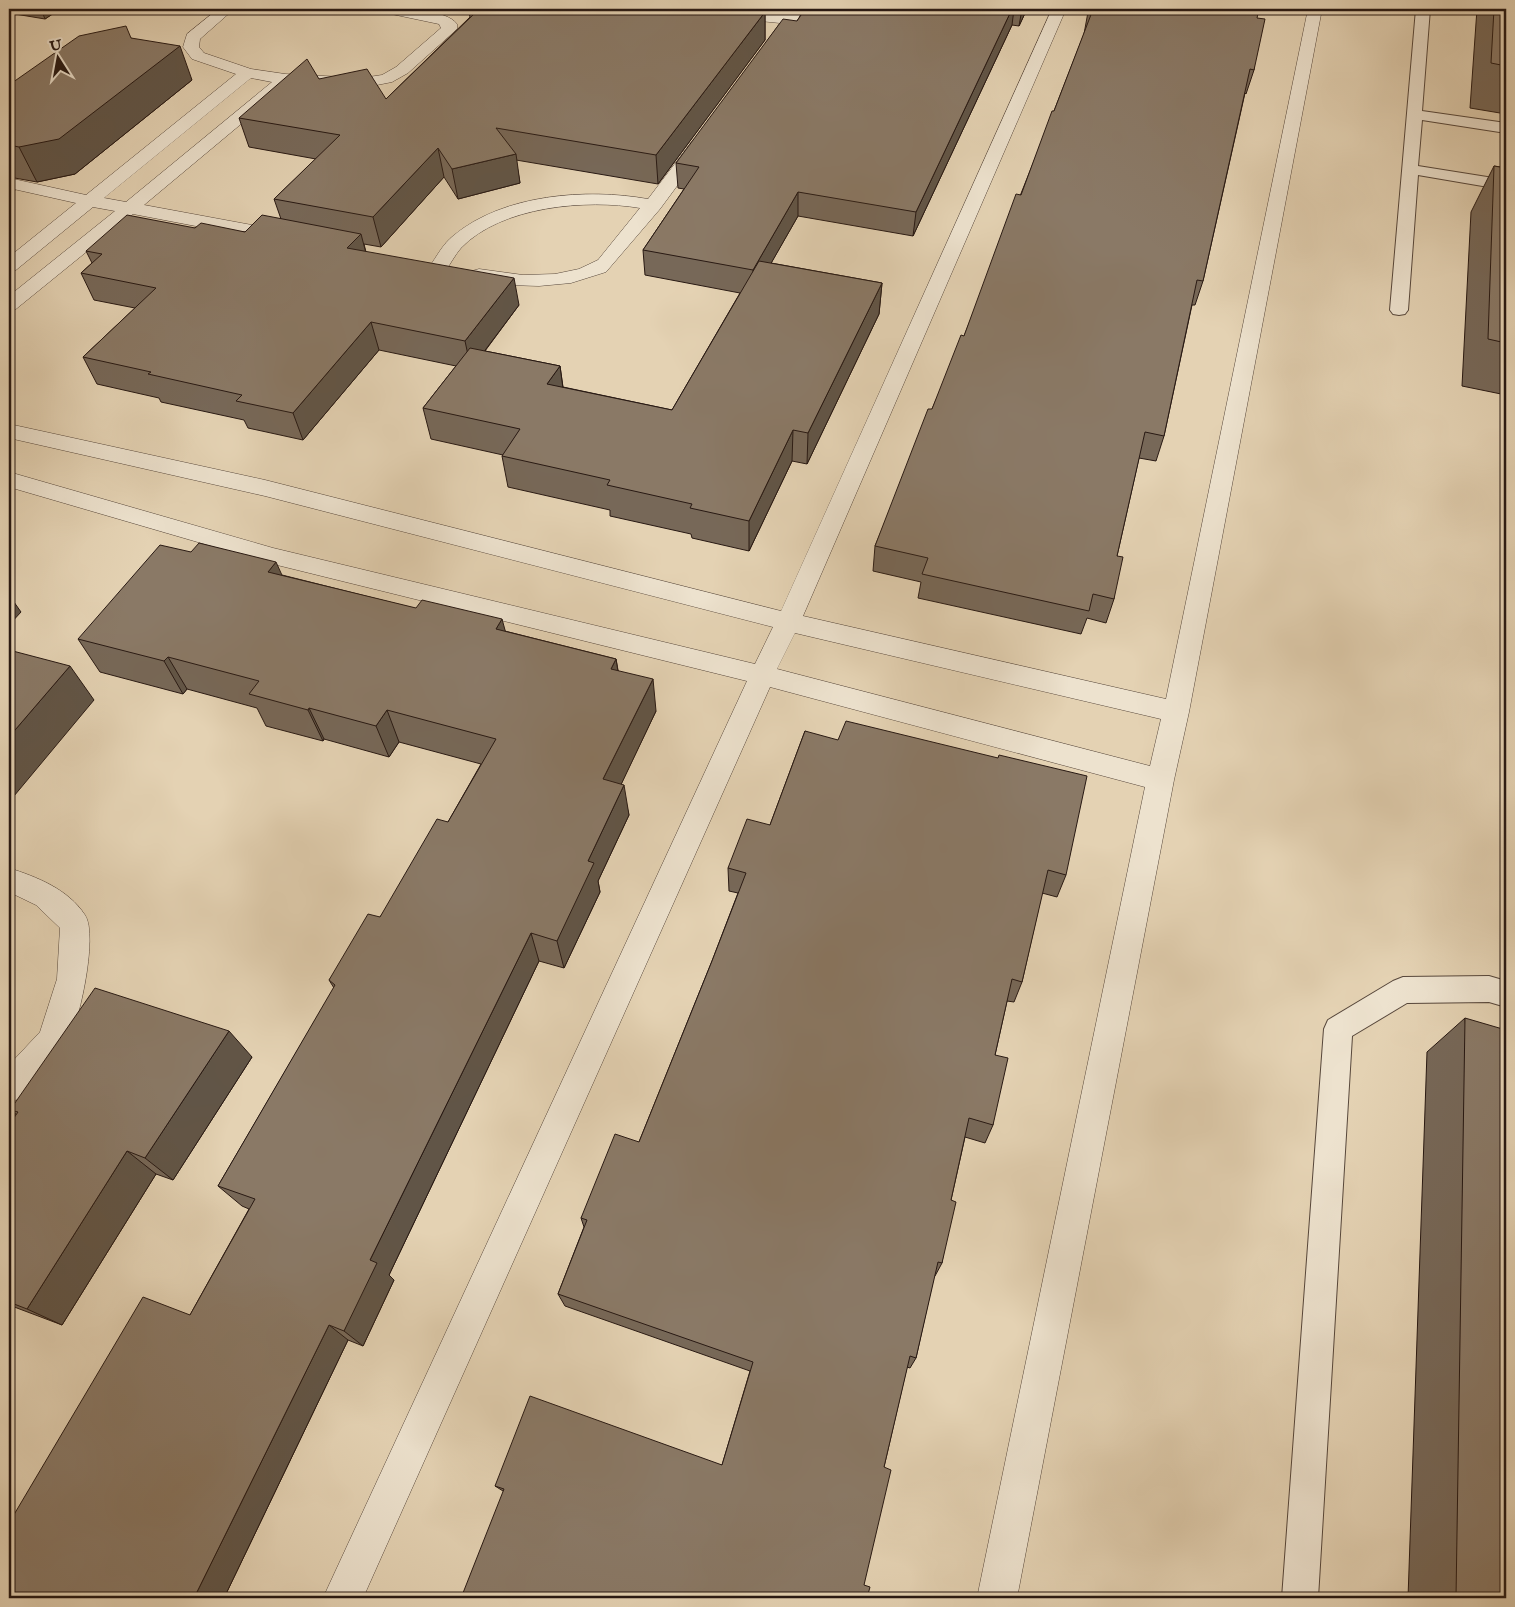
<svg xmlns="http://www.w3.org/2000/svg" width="1515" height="1607" font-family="'IM FELL English',serif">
<rect width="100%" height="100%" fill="#e4d2b3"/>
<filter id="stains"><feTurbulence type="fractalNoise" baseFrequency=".004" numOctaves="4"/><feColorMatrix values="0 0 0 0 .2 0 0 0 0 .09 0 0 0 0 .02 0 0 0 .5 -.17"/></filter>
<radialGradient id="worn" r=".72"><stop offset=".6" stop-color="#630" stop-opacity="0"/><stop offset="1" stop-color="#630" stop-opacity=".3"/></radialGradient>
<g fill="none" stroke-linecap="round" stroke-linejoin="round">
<!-- service casing -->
<g stroke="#57473b" stroke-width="2">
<g id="service">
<polygon points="1416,9 1430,9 1422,111 1506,123 1506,133 1422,120 1418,166 1506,180 1506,190 1418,175 1408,310 1405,314 1399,315 1393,314 1390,310"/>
<polygon points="1489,976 1506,981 1506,1007 1489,1002 1407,1003 1352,1036 1318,1598 1282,1598 1324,1029 1328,1020 1393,981 1403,977"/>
</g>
</g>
<!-- minor casing -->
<g stroke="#57473b" stroke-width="1">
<g id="minor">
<path d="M218 9H234L200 39 199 47 204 53 251 69 285 74 362 78 382 75 396 67 441 28 439 24 382 12 380 9C398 9 445 8 457 24V29L408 73 392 82 362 88 289 84 144 205 284 231 291 233 293 237 291 241 284 243 133 214 16 309 9 311V296L115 211 93 207 16 270 9 272V257L76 203 9 188V178L86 195 236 74 192 59 183 47 187 34ZM251 78 272 82 126 202 104 198Z"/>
<polygon points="726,9 750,9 785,15 788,9 802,9 798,20 774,54 762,54 760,51 780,23 760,21 728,12"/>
<path d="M1052 9H1066L803 616 1166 699 1308 9H1322L1189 712 1174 780 1017 1598H977L1145 787 770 687 363 1598H323L747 681 273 564 9 487V472L273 548 755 664 773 627 265 496 9 438V424L265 480 781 611ZM795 633 1161 719 1150 766 777 669Z"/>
<path d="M699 139 705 140 708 144 705 148 660 209 606 272 571 283 539 286 508 285 472 279 469 275 472 271 479 269 523 275 555 274 579 269 598 260 640 208C587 199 501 206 461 248 455 255 451 263 446 270L439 272 432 270 430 266C437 256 443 244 453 236 503 194 587 188 648 199L693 140Z"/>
<path d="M9 868C37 877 68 889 85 915 99 935 78 1031 64 1051 58 1058 26 1094 20 1098 17 1100 12 1101 9 1102V1065L40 1032 57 979 60 928 36 905 9 892Z"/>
</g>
</g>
<!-- service -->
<use href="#service" fill="#ede2ce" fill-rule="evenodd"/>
<!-- minor -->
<use href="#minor" fill="#ede2ce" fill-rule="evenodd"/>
</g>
<!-- wall -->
<g fill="#776858" stroke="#281913">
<polygon points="9,9 60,9 45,19 9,13"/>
<polygon points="805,9 1027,9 1019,26 1012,25 913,236 798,216 771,263 882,283 879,314 807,464 792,461 749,551 692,538 691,534 610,516 610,510 508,487 502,456 503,455 431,439 423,408 456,366 379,350 303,440 248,428 244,420 161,402 159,398 97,384 83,357 135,308 94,300 81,273 92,263 86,251 195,228 245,232 281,219 274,199 316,159 249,147 239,118 319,79 386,99 470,17 469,13 765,12 765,40 658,184 516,160 520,183 458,199 444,177 381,247 364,244 366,252 519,305 485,351 560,366 563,387 672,410 740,293 645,275 643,250 684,189 678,188 676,163 797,21"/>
<polygon points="1477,9 1506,9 1506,114 1470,108"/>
<polygon points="1088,12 1257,18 1254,70 1246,94 1245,93 1203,281 1195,305 1192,305 1164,436 1156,461 1139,458 1117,556 1114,599 1106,623 1087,618 1081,634 918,598 921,582 873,571 875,546 932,409 964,336 1054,111 1084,34"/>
<polygon points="131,38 192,80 75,174 37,182 9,177 9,85"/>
<polygon points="1494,166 1506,168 1506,395 1462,386 1471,212"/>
<polygon points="282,575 616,659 618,670 656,711 621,784 629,815 598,881 600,892 564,968 539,961 389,1275 394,1280 363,1346 348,1340 224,1598 9,1598 190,1315 249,1209 242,1206 218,1186 334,988 329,980 380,917 448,822 481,764 399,742 389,757 324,739 323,741 266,726 257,708 187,689 183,694 100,672 78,639"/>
<polygon points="805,731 1066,875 1057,897 1042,893 1022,982 1014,1002 1007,1001 995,1055 993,1125 985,1143 965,1137 951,1200 942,1263 935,1276 934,1276 916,1358 910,1368 907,1367 884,1467 503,1491 495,1486 722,1465 750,1371 565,1306 558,1294 584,1227 581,1218 639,1142 712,961 738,893 729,891 728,868 770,825"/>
<polygon points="1465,1018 1506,1598 1408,1598 1427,1052"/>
<polygon points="252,1057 173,1180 156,1174 62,1325 9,1305 9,1125 16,1114 10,1110"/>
</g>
<!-- shaded-wall -->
<g fill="#615547" stroke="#281913">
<polygon points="41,9 60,9 45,19"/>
<polygon points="1012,9 1014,9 1012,25 913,236 916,212"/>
<polygon points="1022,9 1027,9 1019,26"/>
<polygon points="765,12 765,40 658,184 656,155"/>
<polygon points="180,46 192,80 75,174 37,182 19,147"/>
<polygon points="438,148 444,177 381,247 373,217"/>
<polygon points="516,154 520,183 458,199 452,169"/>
<polygon points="9,179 15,191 9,196"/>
<polygon points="798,192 798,216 753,295 753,270"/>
<polygon points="361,234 368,261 347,248"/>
<polygon points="514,278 519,305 471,369 465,341"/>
<polygon points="882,283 879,314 807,464 808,433"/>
<polygon points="371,322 379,350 303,440 293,413"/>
<polygon points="560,366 564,396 547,384"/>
<polygon points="793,430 792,461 749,551 749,521"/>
<polygon points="276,562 291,595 268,572"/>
<polygon points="9,595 21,612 9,625"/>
<polygon points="502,619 511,652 496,629"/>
<polygon points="168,657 187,689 183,694 164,661"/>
<polygon points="616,659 621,691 611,669"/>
<polygon points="70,666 94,700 9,802 9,737"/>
<polygon points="653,679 656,711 609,810 603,779"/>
<polygon points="309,708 324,739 323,741 308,710"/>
<polygon points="387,710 399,742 389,757 376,726"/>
<polygon points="624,785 629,815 598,881 600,892 564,968 557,941 588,861"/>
<polygon points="531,933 539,961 389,1275 394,1280 363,1346 344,1331 370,1260"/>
<polygon points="229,1031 252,1057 173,1180 145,1158"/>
<polygon points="127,1151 156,1174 62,1325 27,1309"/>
<polygon points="329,1325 348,1340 224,1598 194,1598"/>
</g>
<!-- building -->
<g fill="#8a7966" stroke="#281913">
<polygon points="474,9 744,9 765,12 656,155 496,128 516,154 452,169 438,148 373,217 274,199 340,135 239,118 307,59 319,79 367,69 386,99 474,14 469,13"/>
<polygon points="805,9 1012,9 916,212 798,192 753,270 643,250 699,167 676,163 783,19 797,21"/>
<polygon points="1090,9 1259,9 1257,18 1265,19 1254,70 1250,69 1203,281 1197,280 1164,436 1145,432 1117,556 1123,557 1114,599 1093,594 1089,611 922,574 928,558 875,546 928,409 932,409 961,335 964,336 1016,194 1021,195 1052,111 1054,111 1092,12 1088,12"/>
<polygon points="1494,9 1506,9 1506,66 1491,63"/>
<polygon points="126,26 131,38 180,46 59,139 19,147 9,145 9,85 79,36"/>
<polygon points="1494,166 1506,168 1506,343 1488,339"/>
<polygon points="127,215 195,228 201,223 245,232 262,215 361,234 347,248 514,278 465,341 371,322 293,413 236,401 242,395 148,374 151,372 83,357 156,288 81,273 102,254 86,251"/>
<polygon points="759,261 882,283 808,433 793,430 749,521 690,508 692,504 607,485 610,480 502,456 520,429 423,408 470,348 560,366 547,384 672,410"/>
<polygon points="199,543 276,562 268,572 416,608 422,600 502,619 496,629 616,659 611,669 653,679 603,779 624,785 588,861 594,863 557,941 531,933 370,1260 377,1263 344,1331 329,1325 194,1598 9,1598 9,1523 143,1297 190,1315 255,1199 218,1186 335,985 329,980 368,914 380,917 437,819 448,822 496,739 387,710 376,726 309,708 308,710 249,694 259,681 168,657 164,661 78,639 160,545 191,552"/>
<polygon points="9,650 70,666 9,737"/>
<polygon points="846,721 998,758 999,755 1087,776 1066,875 1048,870 1022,982 1012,979 995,1055 1008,1058 993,1125 969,1118 951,1200 956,1202 942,1263 938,1262 916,1358 910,1356 884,1467 891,1470 864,1585 870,1587 867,1598 461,1598 504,1489 495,1486 530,1396 722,1465 753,1362 558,1294 587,1220 581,1218 615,1134 639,1142 712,961 746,873 728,868 747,819 770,825 805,731 838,740"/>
<polygon points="95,988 229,1031 145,1158 127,1151 27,1309 9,1302 9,1125 18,1112 10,1110"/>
<polygon points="1465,1018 1506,1030 1506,1598 1456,1598"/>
</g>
<!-- margin -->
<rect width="1515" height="1607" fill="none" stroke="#e4d2b3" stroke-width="30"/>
<rect x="10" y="10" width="1495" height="1587" fill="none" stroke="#281913" stroke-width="2.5"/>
<rect x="15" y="15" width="1485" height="1577" fill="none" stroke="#281913"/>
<!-- north arrow -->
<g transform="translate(58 58) rotate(349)" stroke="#ede2ce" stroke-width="4" paint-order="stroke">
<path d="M0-4L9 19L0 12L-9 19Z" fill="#281913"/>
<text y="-8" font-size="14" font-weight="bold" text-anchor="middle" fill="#281913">U</text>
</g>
<rect width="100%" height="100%" filter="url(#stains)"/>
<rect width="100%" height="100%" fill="url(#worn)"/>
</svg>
